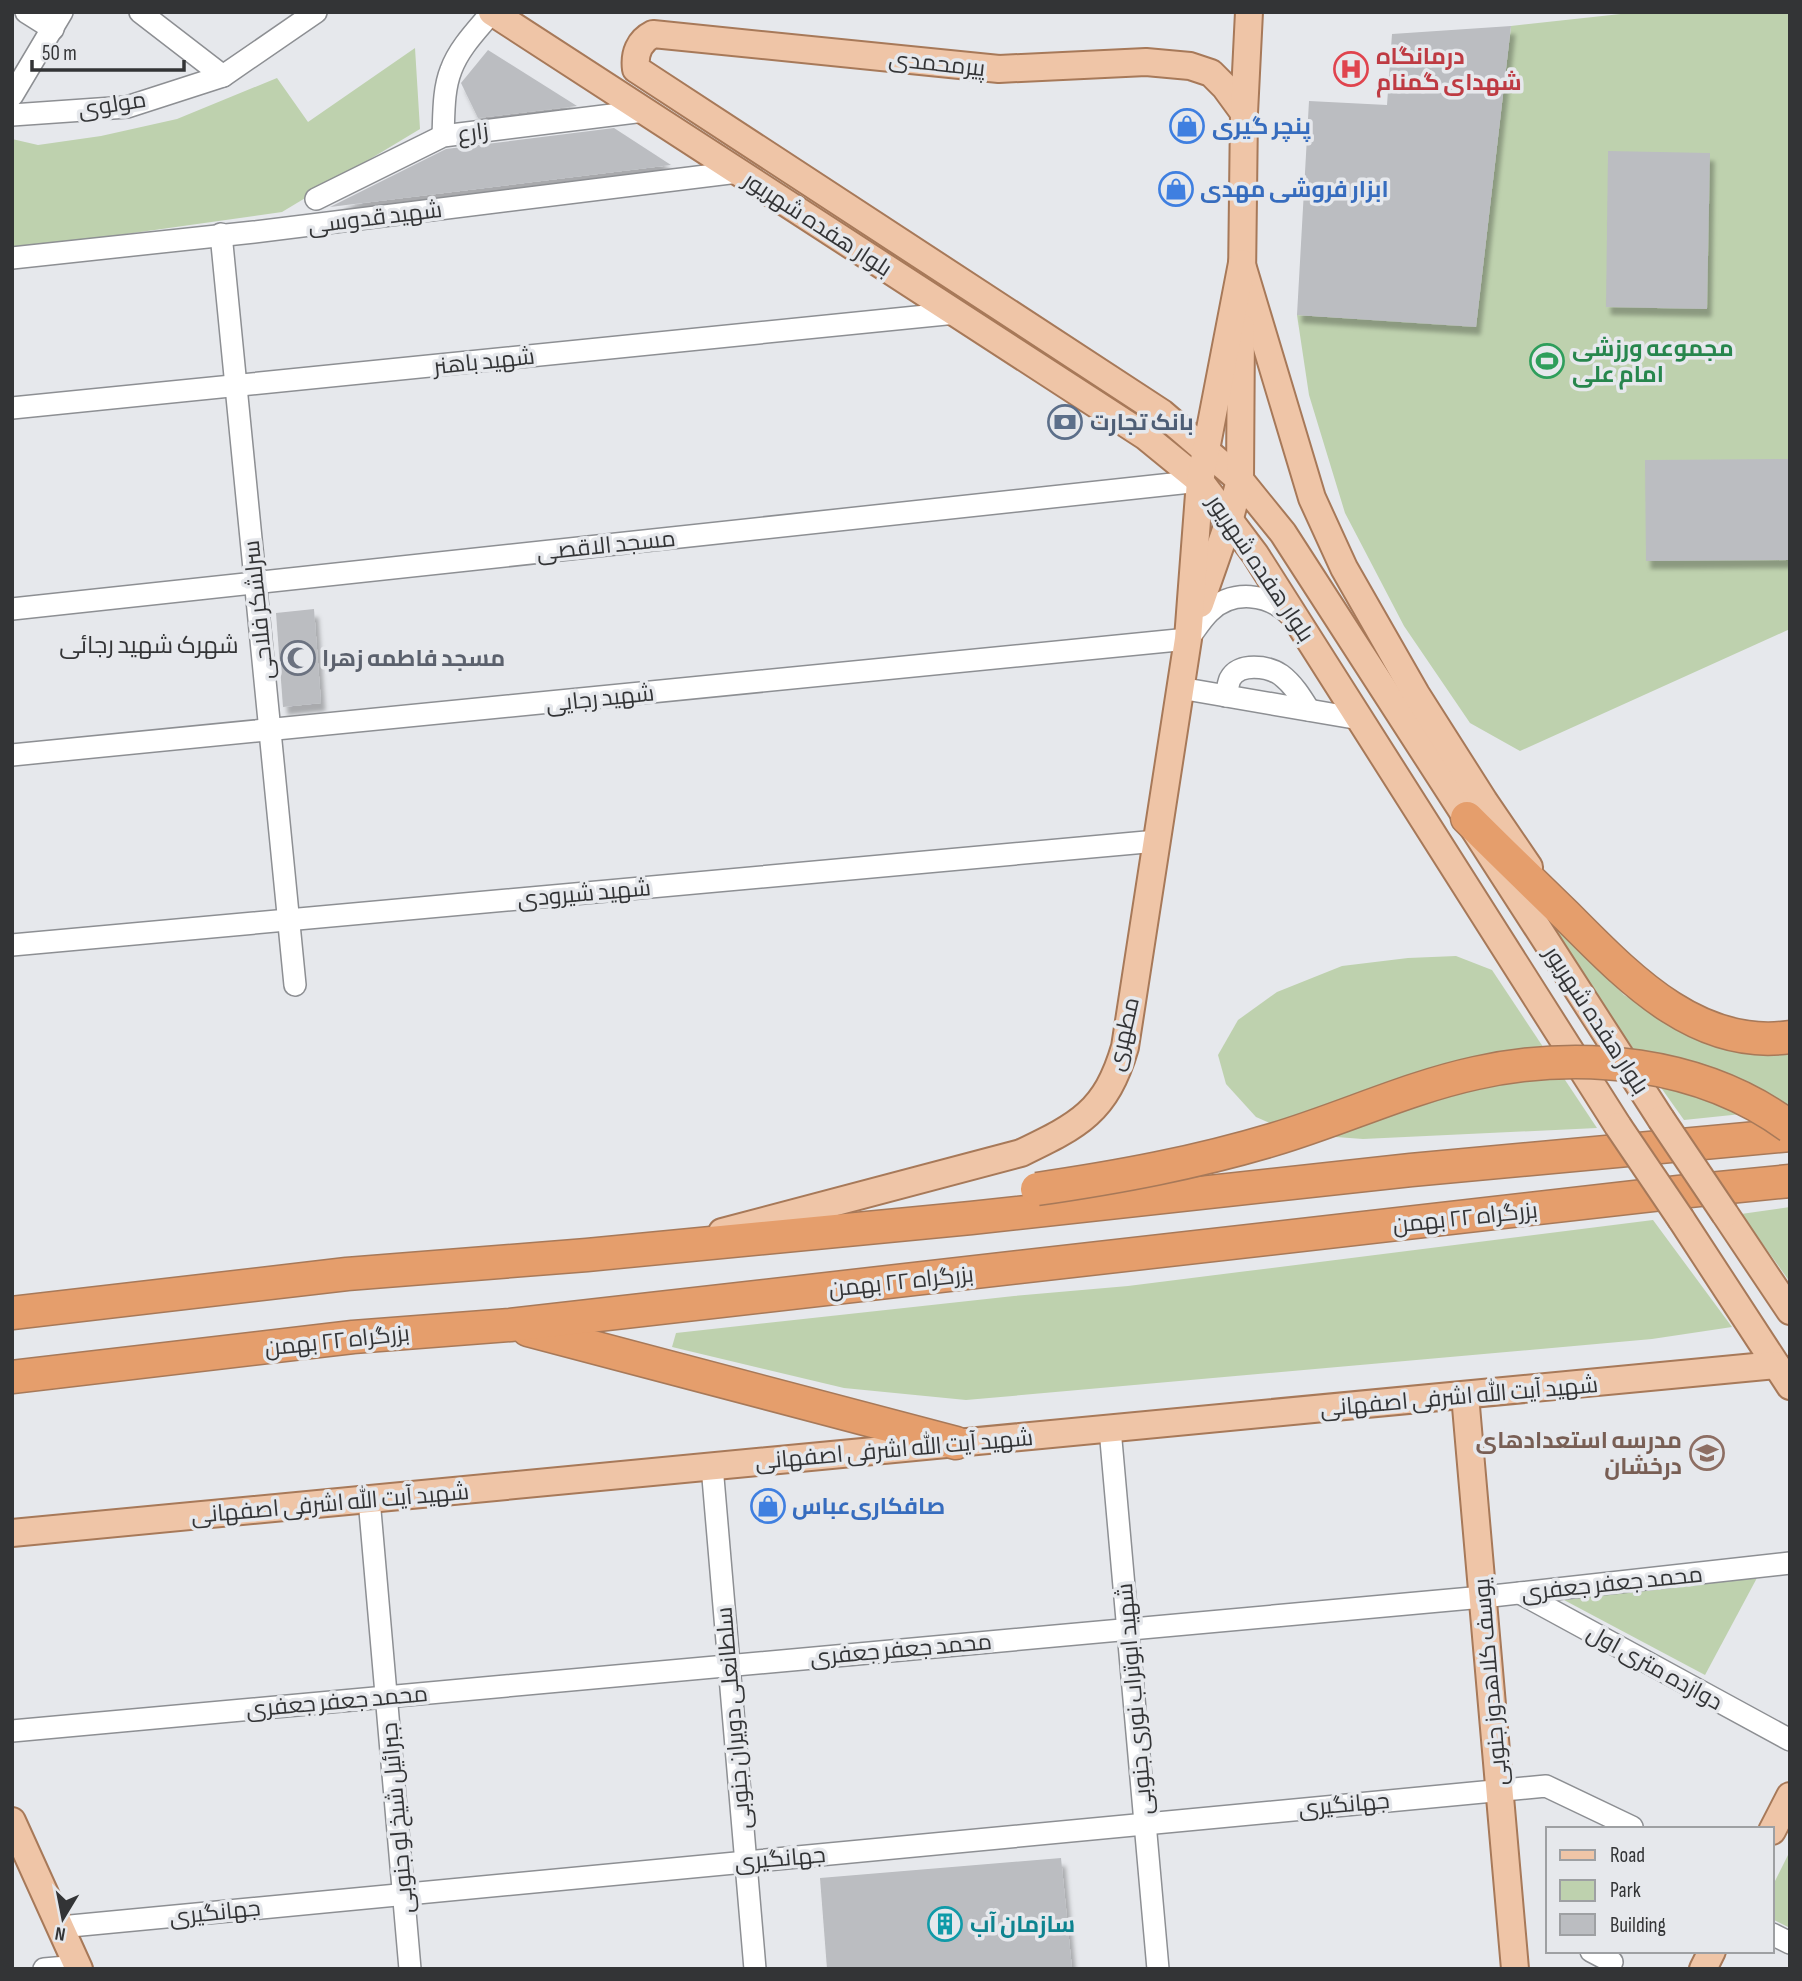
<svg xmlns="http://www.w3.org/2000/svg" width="1802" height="1981" font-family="'Sofia Sans Condensed',Cairo,sans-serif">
<defs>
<filter id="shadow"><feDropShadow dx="4.5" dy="8" stdDeviation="2" flood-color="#0004"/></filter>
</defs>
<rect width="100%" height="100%" fill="#e6e8ec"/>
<!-- green -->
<g fill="#bed1ae">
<polygon points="1639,12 1790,12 1790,629 1520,751 1470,723 1404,626 1345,513 1309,395 1297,315 1476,326 1511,26"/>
<polygon points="415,48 420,129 282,212 12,250 12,139 38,145 101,136 177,119 277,78 308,122"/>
<polygon points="1560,926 1624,995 1713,1046 1753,1050 1790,1045 1790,1109 1684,1120 1549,930"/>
<polygon points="1456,956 1492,970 1597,1128 1363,1139 1295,1134 1256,1117 1226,1084 1218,1055 1238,1020 1277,992 1342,966 1408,958"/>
<polygon points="1790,1207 1790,1282 1741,1214"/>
<polygon points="1653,1220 1732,1327 1652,1339 966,1400 844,1388 672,1347 676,1333 1014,1296 1128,1286"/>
<polygon points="1758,1576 1705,1675 1564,1600"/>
<polygon points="1790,1851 1790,1928 1772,1919 1772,1887"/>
</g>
<!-- building -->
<g fill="#bbbdc1" filter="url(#shadow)">
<polygon points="1511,26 1476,327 1297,315 1309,101 1387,105 1392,34"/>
<polygon points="488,50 577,106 478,118 461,83"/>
<polygon points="614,128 671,165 330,207 446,149"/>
<polygon points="1608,151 1710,153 1707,309 1606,307"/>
<polygon points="1788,459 1789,560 1646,561 1645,460"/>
<polygon points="314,609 321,703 283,707 276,613"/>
<polygon points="1061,1858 1072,1969 827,1969 820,1878"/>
</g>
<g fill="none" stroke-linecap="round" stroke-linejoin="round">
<!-- minor casing -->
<g stroke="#8d8f93" stroke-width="24">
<g id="minor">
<polyline points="26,12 53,29"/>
<polyline points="140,12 223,76"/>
<polyline points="12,96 62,12"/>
<polyline points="12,115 127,107 223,76 316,12"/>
<path d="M443 136C444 115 443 90 451 70 459 48 477 30 492 12"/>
<polyline points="316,199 443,136 644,111"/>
<polyline points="221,234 295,985"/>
<polyline points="12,258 254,232 738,172"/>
<polyline points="12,408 956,313"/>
<polyline points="12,609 1200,481"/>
<polyline points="1180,688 1360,719"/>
<path d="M1226 696C1227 691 1228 684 1230 679 1239 662 1268 666 1281 675 1293 684 1301 697 1309 710"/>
<path d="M12 755 1188 639C1195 630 1201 620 1209 612 1232 589 1269 593 1291 616"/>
<polyline points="12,945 1157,841"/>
<polyline points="1110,1429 1158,1969"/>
<polyline points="712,1466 755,1969"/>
<polyline points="369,1499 410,1969"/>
<polyline points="1520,1593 1790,1740"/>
<polyline points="12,1731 1483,1597 1790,1563"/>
<polyline points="60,1927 1546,1786 1632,1827 1631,1829"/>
<polyline points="1772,1934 1790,1943"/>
<polyline points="1591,1951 1612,1962"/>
<polyline points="44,1969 78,1966"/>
</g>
</g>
<!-- major casing -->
<g stroke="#a77959" stroke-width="30">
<g id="major">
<polyline points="492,12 1145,436 1200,481 1255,554 1618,1126"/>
<path d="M1244 113 1225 87 1211 73 1190 66 1146 62 999 69 653 34C639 41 634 54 636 69L1162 413 1240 480 1283 533 1661 1119"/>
<polyline points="1243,268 1312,498 1344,568 1416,694 1484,801 1529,867"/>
<polyline points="1242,278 1244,113 1249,12"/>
<polyline points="1200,604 1230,518 1240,480 1241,327"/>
<polyline points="1725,1214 1790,1311"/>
<polyline points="1681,1219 1790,1386"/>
<path d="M722 1232 1021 1153C1079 1125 1106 1112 1125 1047L1188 639 1200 481 1242 263"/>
<polyline points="1465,1395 1515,1969"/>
<polyline points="12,1533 1776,1365"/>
<polyline points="12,1821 79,1969"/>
<polyline points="1772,1831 1790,1796"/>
<polyline points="1703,1969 1712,1951"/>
</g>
</g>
<!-- highway casing -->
<g stroke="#a77959" stroke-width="35">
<g id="highway">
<path d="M1467 818C1500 851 1533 883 1566 915 1626 975 1696 1051 1790 1037"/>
<polyline points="12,1313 347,1274 587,1255 971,1218 1411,1170 1790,1135"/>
<polyline points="528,1330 956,1443"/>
<polyline points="12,1377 353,1337 510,1325 1679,1192 1790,1181"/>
</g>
</g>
<!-- minor -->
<use href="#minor" stroke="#fff" stroke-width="21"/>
<!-- major -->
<use href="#major" stroke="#efc5a7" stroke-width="26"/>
<!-- highway -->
<use href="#highway" stroke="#e59e6c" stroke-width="32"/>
<!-- major-bridge casing -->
<g stroke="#a77959" stroke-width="30" stroke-linecap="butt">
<g id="major-bridge">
<polyline points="1661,1119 1725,1214"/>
<polyline points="1618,1126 1681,1219"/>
</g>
</g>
<!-- highway-bridge casing -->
<g stroke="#a77959" stroke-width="35" stroke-linecap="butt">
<path id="highway-bridge" d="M1037 1189C1119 1177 1195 1163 1275 1139 1342 1119 1407 1088 1476 1073 1581 1050 1701 1061 1790 1127"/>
</g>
<!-- major-bridge -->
<use href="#major-bridge" stroke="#efc5a7" stroke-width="26"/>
<!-- highway-bridge -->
<use href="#highway-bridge" stroke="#e59e6c" stroke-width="32"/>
</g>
<!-- icons -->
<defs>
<g id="hospital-ring" transform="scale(1.75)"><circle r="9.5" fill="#e6e8ec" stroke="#e0444e" stroke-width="1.5"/><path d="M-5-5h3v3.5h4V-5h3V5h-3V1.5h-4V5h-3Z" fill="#e0444e"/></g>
<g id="shop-ring" transform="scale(1.75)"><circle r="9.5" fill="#e6e8ec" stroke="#3f7fe0" stroke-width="1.5"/><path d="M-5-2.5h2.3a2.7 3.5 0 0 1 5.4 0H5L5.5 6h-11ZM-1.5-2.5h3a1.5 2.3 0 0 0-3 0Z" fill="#3f7fe0"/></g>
<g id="stadium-ring" transform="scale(1.75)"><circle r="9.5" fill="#e6e8ec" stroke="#2e9e5b" stroke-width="1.5"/><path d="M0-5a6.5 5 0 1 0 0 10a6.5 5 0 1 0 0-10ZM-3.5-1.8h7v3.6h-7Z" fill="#2e9e5b"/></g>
<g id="bank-ring" transform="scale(1.75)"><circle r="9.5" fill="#e6e8ec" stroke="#5c6f8a" stroke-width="1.5"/><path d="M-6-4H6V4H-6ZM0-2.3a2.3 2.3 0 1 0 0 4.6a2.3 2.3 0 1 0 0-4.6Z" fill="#5c6f8a"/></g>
<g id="mosque-ring" transform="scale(1.75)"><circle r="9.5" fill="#e6e8ec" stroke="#6b7280" stroke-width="1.5"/><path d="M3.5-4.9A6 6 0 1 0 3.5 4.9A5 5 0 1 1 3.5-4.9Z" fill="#6b7280"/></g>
<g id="school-ring" transform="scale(1.75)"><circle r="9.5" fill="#e6e8ec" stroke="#8d6e63" stroke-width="1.5"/><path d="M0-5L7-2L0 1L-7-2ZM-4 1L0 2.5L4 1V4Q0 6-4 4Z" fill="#8d6e63"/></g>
<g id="building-ring" transform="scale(1.75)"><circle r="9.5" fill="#e6e8ec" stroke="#0f9aa8" stroke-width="1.5"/><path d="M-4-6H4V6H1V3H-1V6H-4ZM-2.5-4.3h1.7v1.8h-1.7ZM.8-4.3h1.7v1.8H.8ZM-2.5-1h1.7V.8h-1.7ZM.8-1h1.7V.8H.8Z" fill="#0f9aa8"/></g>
</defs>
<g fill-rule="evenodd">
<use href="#hospital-ring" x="1351" y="69"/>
<use href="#shop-ring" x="1187" y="126"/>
<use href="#shop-ring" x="1176" y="189"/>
<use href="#stadium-ring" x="1547" y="361"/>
<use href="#bank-ring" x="1065" y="422"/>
<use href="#mosque-ring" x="298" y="658"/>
<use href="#school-ring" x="1707" y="1453"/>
<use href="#shop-ring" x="768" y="1506"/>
<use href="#building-ring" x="945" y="1924"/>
</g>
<g text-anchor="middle" stroke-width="7" stroke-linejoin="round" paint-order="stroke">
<!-- health labels -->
<g font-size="23" font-weight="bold" fill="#be3a42" stroke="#e6e8ec" text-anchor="start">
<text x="1376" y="64">درمانگاه<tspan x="1376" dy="26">شهدای گمنام</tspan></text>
</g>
<!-- street labels -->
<g font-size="23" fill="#333436" stroke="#e6e8ec">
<text transform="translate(937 63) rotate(6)" y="8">پیرمحمدی</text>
<text transform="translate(112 104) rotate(-9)" y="8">مولوی</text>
<text transform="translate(473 132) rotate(-7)" y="8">زارع</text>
<text transform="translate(375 217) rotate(-7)" y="8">شهید قدوسی</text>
<text transform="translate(818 224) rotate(33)" y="8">بلوار هفده شهریور</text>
<text transform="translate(484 361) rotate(-6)" y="8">شهید باهنر</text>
<text transform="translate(606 545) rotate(-6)" y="8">مسجد الاقصی</text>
<text transform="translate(1261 568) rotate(56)" y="8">بلوار هفده شهریور</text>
<text transform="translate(258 610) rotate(-96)" y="8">سرلشکر فلاحی</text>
<text transform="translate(600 698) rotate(-6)" y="8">شهید رجایی</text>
<text transform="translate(584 893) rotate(-5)" y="8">شهید شیرودی</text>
<text transform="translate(1597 1020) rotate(57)" y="8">بلوار هفده شهریور</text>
<text transform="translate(1123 1034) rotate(-77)" y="8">مطهری</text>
<text transform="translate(1465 1217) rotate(-6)" y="8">بزرگراه ۲۲ بهمن</text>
<text transform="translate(901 1281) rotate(-6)" y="8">بزرگراه ۲۲ بهمن</text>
<text transform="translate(337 1340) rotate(-6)" y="8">بزرگراه ۲۲ بهمن</text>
<text transform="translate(1459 1396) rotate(-5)" y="8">شهید آیت الله اشرفی اصفهانی</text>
<text transform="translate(894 1449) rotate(-5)" y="8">شهید آیت الله اشرفی اصفهانی</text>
<text transform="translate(330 1503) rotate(-5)" y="8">شهید آیت الله اشرفی اصفهانی</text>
<text transform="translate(1612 1583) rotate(-6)" y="8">محمد جعفر جعفری</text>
<text transform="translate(901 1649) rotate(-5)" y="8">محمد جعفر جعفری</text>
<text transform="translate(1655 1667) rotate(29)" y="8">دوازده متری اول</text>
<text transform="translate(1490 1682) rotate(-95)" y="8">یوسف کلاهدوز جنوبی</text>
<text transform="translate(1134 1699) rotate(-95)" y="8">شهید ابوتراب نوری جنوبی</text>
<text transform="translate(337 1701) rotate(-5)" y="8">محمد جعفر جعفری</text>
<text transform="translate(733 1718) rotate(-95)" y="8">سلطانعلی دویران جنوبی</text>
<text transform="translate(1344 1804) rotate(-5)" y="8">جهانگیری</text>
<text transform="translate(397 1818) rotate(-95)" y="8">جبرائیل شیخ لو جنوبی</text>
<text transform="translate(780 1858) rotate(-5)" y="8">جهانگیری</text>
<text transform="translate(215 1912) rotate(-6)" y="8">جهانگیری</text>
</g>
<!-- shop labels -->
<g font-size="23" font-weight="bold" fill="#366cbe" stroke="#e6e8ec" text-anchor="start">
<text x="1212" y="134">پنچر گیری</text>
<text x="1200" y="197">ابزار فروشی مهدی</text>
<text x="792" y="1514">صافکاری‌عباس</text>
</g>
<!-- leisure labels -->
<g font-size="23" font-weight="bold" fill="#27864d" stroke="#e6e8ec" text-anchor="start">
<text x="1572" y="356">مجموعه ورزشی<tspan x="1572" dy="26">امام علی</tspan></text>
</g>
<!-- service labels -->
<g font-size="23" font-weight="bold" fill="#4e5e75" stroke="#e6e8ec" text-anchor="start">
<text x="1090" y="430">بانک تجارت</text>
</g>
<!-- worship labels -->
<g font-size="23" font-weight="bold" fill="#5b616d" stroke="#e6e8ec" text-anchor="start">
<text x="322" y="666">مسجد فاطمه زهرا</text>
</g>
<!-- education labels -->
<g font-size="23" font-weight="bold" fill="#785e54" stroke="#e6e8ec" text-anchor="end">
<text x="1682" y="1448">مدرسه استعدادهای<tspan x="1682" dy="26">درخشان</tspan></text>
</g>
<!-- culture labels -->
<g font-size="23" font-weight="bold" fill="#0d838f" stroke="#e6e8ec" text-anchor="start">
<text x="970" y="1932">سازمان آب</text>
</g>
<!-- neighbourhood labels -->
<g font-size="24" fill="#333436" stroke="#e6e8ec">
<text x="149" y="653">شهرک شهید رجائی</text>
</g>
</g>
<!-- border -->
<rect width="1802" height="1981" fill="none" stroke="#333436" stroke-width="28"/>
<!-- legend -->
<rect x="1546" y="1827" width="228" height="126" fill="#e6e8ec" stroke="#9ea0a3" stroke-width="2"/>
<rect x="1560" y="1850" width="35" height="10" fill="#efc5a7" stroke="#9ea0a3" stroke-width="2"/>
<text x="1610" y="1862" font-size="21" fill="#333436">Road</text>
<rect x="1560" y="1880" width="35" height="21" fill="#bed1ae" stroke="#9ea0a3" stroke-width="2"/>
<text x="1610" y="1897" font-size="21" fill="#333436">Park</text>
<rect x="1560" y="1914" width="35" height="21" fill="#bbbdc1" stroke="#9ea0a3" stroke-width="2"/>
<text x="1610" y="1932" font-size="21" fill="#333436">Building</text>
<!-- north arrow -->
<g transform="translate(63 1918) rotate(190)" stroke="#e6e8ec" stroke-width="5" paint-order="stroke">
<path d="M0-5L12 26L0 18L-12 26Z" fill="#333436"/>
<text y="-10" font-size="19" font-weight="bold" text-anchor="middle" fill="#333436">N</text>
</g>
<!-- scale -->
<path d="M32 60v10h152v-10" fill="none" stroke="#333436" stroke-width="3.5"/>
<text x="42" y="60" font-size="21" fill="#333436" stroke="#e6e8ec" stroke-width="5" paint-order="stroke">50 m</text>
</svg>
